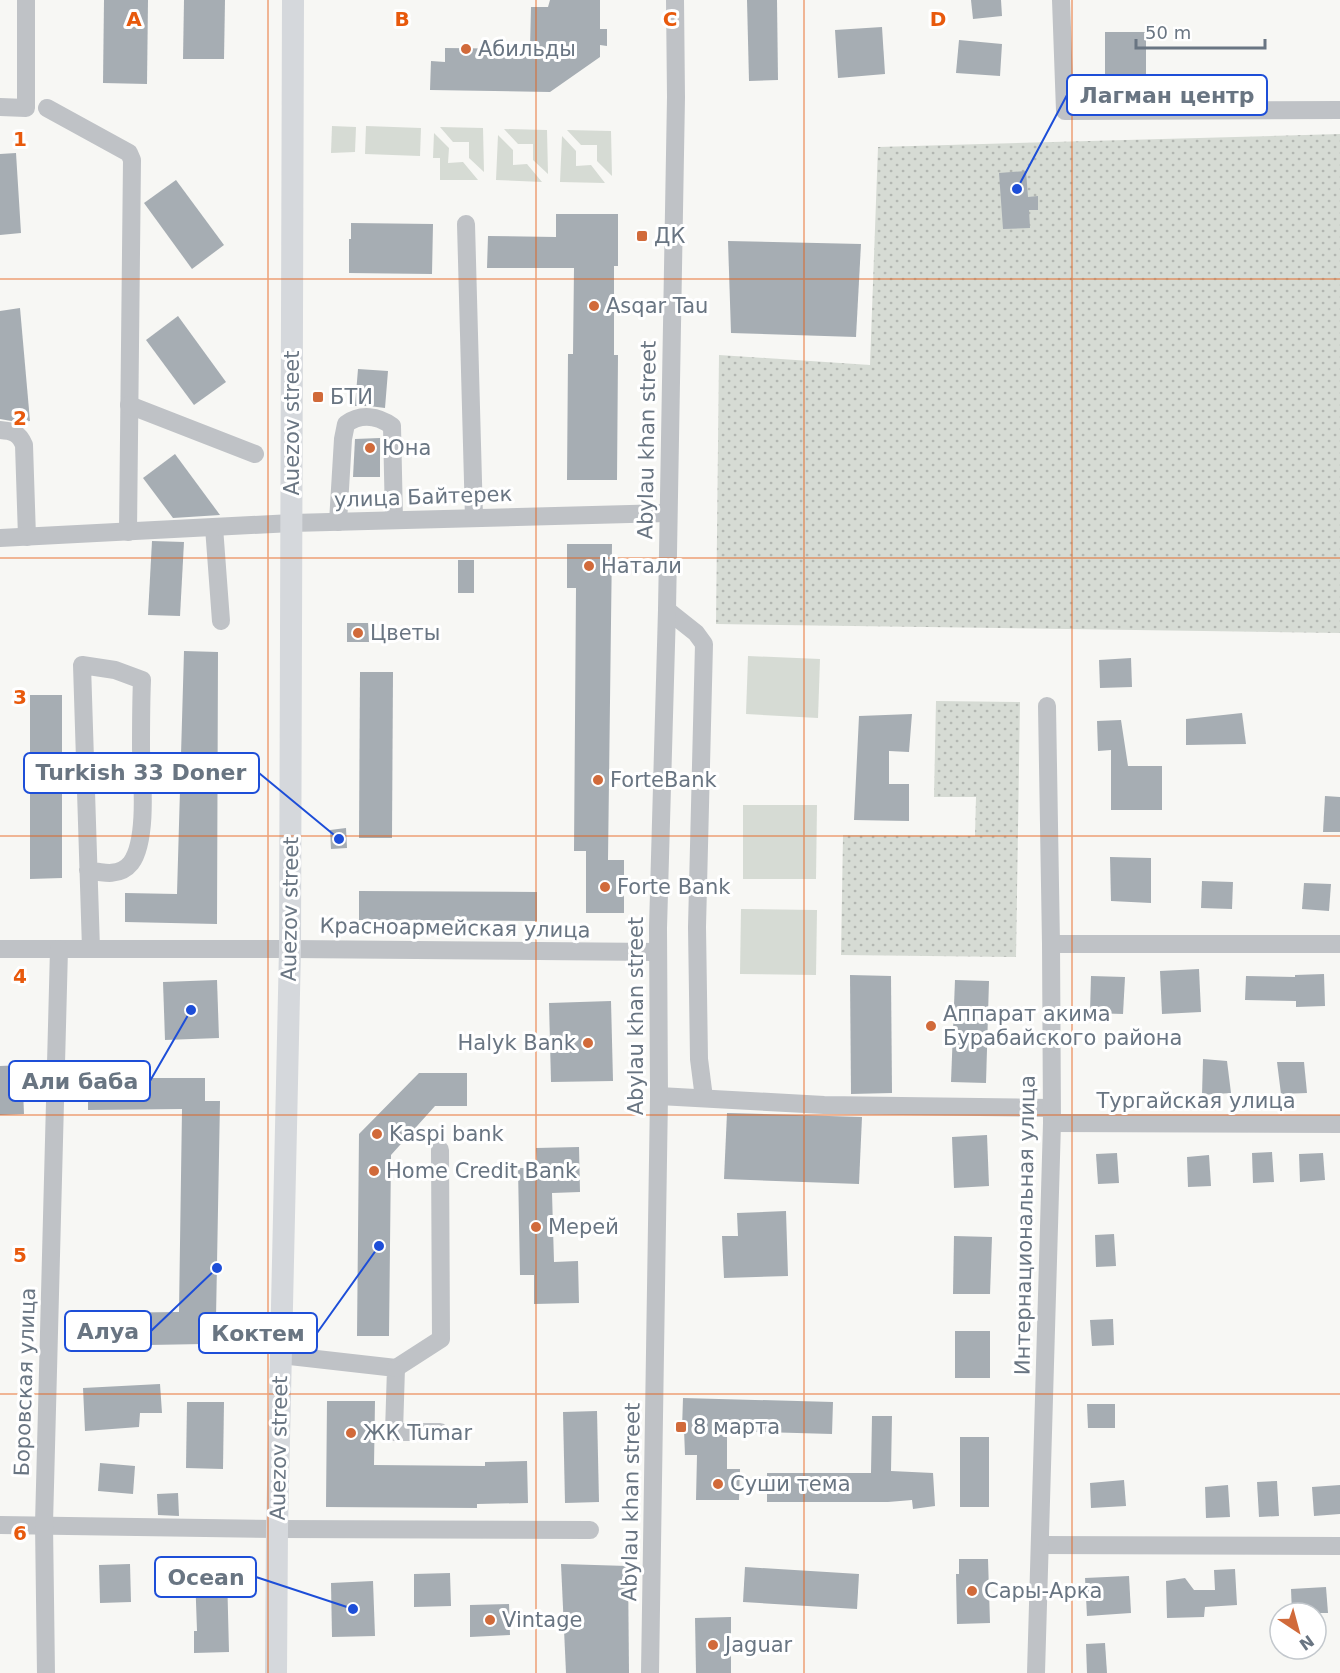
<svg xmlns="http://www.w3.org/2000/svg" width="1340" height="1673" font-family="'DejaVu Sans',sans-serif">
<defs>
<pattern id="park-dots" width="8" height="8" patternUnits="userSpaceOnUse" patternTransform="scale(1.5)"><rect width="8" height="8" fill="#d6dbd4"/><path d="M2 2h.1M6 6h.1" fill="none" stroke="#b2b6b1" stroke-width="1.8" stroke-linecap="round"/></pattern>
</defs>
<rect width="100%" height="100%" fill="#f7f7f4"/>
<!-- green -->
<g fill="#d6dbd4">
<polygon points="332,126 356,127 355,152 331,153"/>
<polygon points="366,126 421,128 420,156 365,154"/>
<polygon points="440,127 483,128 484,172 469,158 469,142 453,142"/>
<polygon points="504,129 547,130 548,174 533,160 533,144 518,144"/>
<polygon points="567,130 611,131 612,176 597,161 597,145 581,145"/>
<polygon points="434,133 449,148 448,163 463,162 478,180 440,180 440,158 433,158"/>
<polygon points="498,135 513,150 513,165 527,164 542,182 496,180"/>
<polygon points="562,136 576,151 576,166 591,165 605,183 560,182"/>
<polygon points="748,656 820,659 818,718 746,714"/>
<polygon points="743,805 817,805 816,879 743,879"/>
<polygon points="741,909 817,910 816,975 740,974"/>
</g>
<!-- park -->
<g fill="url(#park-dots)">
<polygon points="1340,134 1340,633 716,624 719,355 870,365 878,147"/>
<polygon points="936,701 1020,702 1016,957 841,955 843,835 975,836 976,797 934,797"/>
</g>
<!-- building -->
<g fill="#a6adb3">
<polygon points="104,0 148,0 147,84 103,83"/>
<polygon points="184,0 225,0 224,59 183,59"/>
<polygon points="550,0 600,0 600,29 607,29 607,46 600,45 600,57 550,92 430,90 431,61 445,62 445,48 530,49 531,7 548,7"/>
<polygon points="747,0 777,0 778,80 749,81"/>
<polygon points="971,0 1001,0 1002,16 973,19"/>
<polygon points="882,27 885,74 838,78 835,30"/>
<rect x="1105" y="32" width="41" height="46"/>
<polygon points="959,40 1002,44 1000,76 956,73"/>
<polygon points="16,153 21,233 0,235 0,154"/>
<polygon points="1026,171 1028,197 1038,196 1038,210 1029,210 1030,228 1003,229 999,173"/>
<polygon points="176,180 224,245 192,269 144,203"/>
<polygon points="556,214 618,214 618,266 614,266 614,355 618,355 617,480 567,480 568,354 573,354 574,268 487,268 488,236 556,237"/>
<polygon points="351,223 433,224 432,274 349,273 349,239 351,239"/>
<polygon points="728,241 861,244 856,337 731,333"/>
<polygon points="20,308 30,421 17,422 0,419 0,311"/>
<polygon points="178,316 226,382 194,405 146,340"/>
<polygon points="358,369 388,371 385,408 369,406 355,406"/>
<polygon points="380,438 380,477 353,477 355,439"/>
<polygon points="175,454 220,515 173,518 143,478"/>
<polygon points="152,541 184,542 180,616 148,615"/>
<polygon points="567,544 612,544 608,860 624,860 624,913 586,913 586,851 574,851 576,588 567,588"/>
<rect x="458" y="560" width="16" height="33"/>
<polygon points="347,623 368,623 369,642 347,642"/>
<polygon points="184,651 218,652 217,924 125,922 125,893 177,894"/>
<polygon points="1131,658 1132,687 1100,688 1099,660"/>
<polygon points="360,672 393,672 392,838 359,838"/>
<polygon points="30,695 62,695 62,878 30,879"/>
<polygon points="1242,713 1246,744 1186,745 1186,719"/>
<polygon points="912,714 909,752 889,751 889,784 909,784 909,821 854,820 859,716"/>
<polygon points="1121,720 1128,766 1162,766 1162,810 1111,810 1111,750 1098,751 1097,721"/>
<polygon points="1325,796 1340,797 1340,832 1323,832"/>
<polygon points="346,828 347,848 331,849 330,830"/>
<polygon points="1110,857 1151,858 1151,903 1111,901"/>
<polygon points="1202,881 1233,882 1232,909 1201,908"/>
<polygon points="1304,883 1331,884 1329,911 1302,909"/>
<polygon points="359,891 537,892 537,921 359,920"/>
<polygon points="1199,969 1201,1012 1162,1014 1160,971"/>
<polygon points="1324,974 1325,1006 1296,1007 1296,1001 1245,1000 1246,976 1295,977 1295,975"/>
<polygon points="850,975 891,976 892,1093 851,1094"/>
<polygon points="1091,976 1125,977 1123,1014 1090,1013"/>
<polygon points="217,980 219,1038 165,1040 163,982"/>
<polygon points="955,980 989,981 986,1083 951,1082"/>
<polygon points="611,1001 613,1081 551,1082 549,1003"/>
<polygon points="1203,1059 1227,1061 1231,1093 1202,1095"/>
<polygon points="1277,1062 1304,1062 1307,1093 1281,1094"/>
<polygon points="22,1065 24,1114 0,1115 0,1066"/>
<polygon points="419,1073 467,1073 467,1106 435,1106 391,1155 389,1336 357,1336 359,1134"/>
<polygon points="88,1078 205,1078 205,1101 220,1101 216,1318 203,1318 204,1344 92,1346 92,1313 179,1312 182,1109 88,1110"/>
<polygon points="727,1113 862,1117 859,1184 724,1179"/>
<polygon points="987,1135 989,1186 954,1188 952,1137"/>
<polygon points="579,1147 580,1192 552,1193 554,1262 578,1261 579,1303 534,1304 534,1275 520,1275 518,1168 537,1168 536,1148"/>
<polygon points="1272,1152 1274,1182 1253,1183 1252,1153"/>
<polygon points="1117,1153 1119,1183 1098,1184 1096,1154"/>
<polygon points="1323,1153 1325,1180 1300,1182 1299,1154"/>
<polygon points="1209,1155 1211,1186 1188,1187 1187,1157"/>
<polygon points="786,1211 788,1276 724,1278 722,1236 738,1236 737,1213"/>
<polygon points="1114,1234 1116,1266 1096,1267 1095,1235"/>
<polygon points="954,1236 992,1237 990,1294 953,1294"/>
<polygon points="1113,1319 1114,1345 1092,1346 1090,1320"/>
<rect x="955" y="1331" width="35" height="47"/>
<polygon points="160,1384 162,1413 140,1413 139,1427 85,1431 83,1388"/>
<polygon points="683,1398 833,1402 832,1434 727,1431 727,1469 740,1469 739,1500 696,1500 697,1455 685,1455 684,1429 682,1429"/>
<polygon points="327,1401 375,1401 374,1465 485,1466 485,1462 527,1461 528,1503 477,1504 477,1508 326,1507"/>
<polygon points="187,1402 224,1402 223,1469 186,1468"/>
<polygon points="1087,1404 1115,1404 1115,1428 1088,1428"/>
<polygon points="597,1411 599,1502 565,1503 563,1412"/>
<polygon points="872,1416 892,1416 891,1471 933,1473 935,1506 913,1509 912,1500 888,1502 767,1502 767,1473 871,1473"/>
<rect x="960" y="1437" width="29" height="70"/>
<polygon points="100,1463 135,1466 133,1494 98,1491"/>
<polygon points="1124,1480 1126,1506 1091,1508 1090,1483"/>
<polygon points="1277,1481 1279,1516 1259,1517 1257,1482"/>
<polygon points="1228,1485 1230,1517 1206,1518 1205,1487"/>
<polygon points="1340,1485 1340,1514 1314,1516 1312,1487"/>
<polygon points="178,1493 179,1516 158,1515 157,1494"/>
<polygon points="959,1559 988,1559 990,1623 957,1624 956,1574 959,1574"/>
<polygon points="130,1564 131,1602 100,1603 99,1565"/>
<polygon points="561,1564 628,1566 629,1673 566,1673"/>
<polygon points="745,1567 859,1574 857,1609 743,1602"/>
<polygon points="1235,1569 1237,1605 1205,1607 1204,1617 1167,1618 1166,1581 1185,1578 1194,1590 1215,1590 1214,1570"/>
<polygon points="195,1573 227,1573 229,1652 194,1653 194,1631 197,1631"/>
<polygon points="450,1573 451,1606 414,1607 414,1574"/>
<polygon points="1129,1576 1131,1613 1087,1616 1085,1578"/>
<polygon points="373,1581 375,1636 332,1637 331,1583"/>
<polygon points="1326,1587 1328,1613 1292,1613 1291,1589"/>
<polygon points="509,1604 510,1635 470,1637 470,1605"/>
<polygon points="731,1617 731,1673 696,1673 695,1618"/>
<polygon points="1105,1643 1107,1673 1087,1673 1086,1644"/>
</g>
<g fill="none" stroke-linecap="round" stroke-linejoin="round">
<!-- minor -->
<g stroke="#bfc2c6" stroke-width="18">
<polyline points="1061,0 1065,111 1340,110"/>
<polyline points="0,107 26,108 26,0"/>
<polyline points="47,108 129,153 132,160 128,532"/>
<polyline points="466,224 474,518"/>
<polyline points="129,405 255,454"/>
<path d="M0 430C13 431 19 433 24 445L27 537"/>
<path d="M338 522 343 439 346 424C361 413 378 416 392 426L394 520"/>
<polyline points="214,527 221,621"/>
<polyline points="0,538 292,523 667,513"/>
<polyline points="667,610 696,633 704,644 697,927 699,1059 704,1098"/>
<path d="M88 870C103 873 120 877 131 863 148 840 142 778 141 749 141 726 141 703 142 680L115 670 82 665 91 949"/>
<polyline points="1051,944 1340,944"/>
<polyline points="0,949 290,949 658,952"/>
<polyline points="659,1096 824,1105 1051,1108"/>
<polyline points="1052,1123 1340,1124"/>
<polyline points="281,1355 396,1368 394,1432 440,1432"/>
<polyline points="396,1368 441,1339 440,1150"/>
<polyline points="0,1525 277,1529 590,1530"/>
<polyline points="1041,1545 1340,1546"/>
<polyline points="46,1673 44,1524 59,949"/>
<polyline points="650,1673 659,1096 658,928 667,610 676,97 675,0"/>
<polyline points="1036,1673 1052,1123 1051,944 1047,706"/>
</g>
<!-- major -->
<polyline stroke="#d5d8dc" stroke-width="22" points="276,1673 277,1529 290,949 293,0"/>
</g>
<!-- grid -->
<path fill="none" stroke="#e8590c" stroke-width="1.5" stroke-opacity="0.55" d="M268 0V1673M536 0V1673M804 0V1673M1072 0V1673M0 279H1340M0 558H1340M0 836H1340M0 1115H1340M0 1394H1340"/>
<!-- markers -->
<g fill="#d16a3a" stroke="#fff" stroke-width="2">
<circle cx="466" cy="49" r="6"/>
<rect x="636" y="230" width="12" height="12" rx="3"/>
<circle cx="594" cy="306" r="6"/>
<rect x="312" y="391" width="12" height="12" rx="3"/>
<circle cx="370" cy="448" r="6"/>
<circle cx="589" cy="566" r="6"/>
<circle cx="358" cy="633" r="6"/>
<circle cx="598" cy="780" r="6"/>
<circle cx="605" cy="887" r="6"/>
<circle cx="931" cy="1026" r="6"/>
<circle cx="588" cy="1043" r="6"/>
<circle cx="377" cy="1134" r="6"/>
<circle cx="374" cy="1171" r="6"/>
<circle cx="536" cy="1227" r="6"/>
<rect x="675" y="1421" width="12" height="12" rx="3"/>
<circle cx="351" cy="1433" r="6"/>
<circle cx="718" cy="1484" r="6"/>
<circle cx="972" cy="1591" r="6"/>
<circle cx="490" cy="1620" r="6"/>
<circle cx="713" cy="1645" r="6"/>
</g>
<g text-anchor="middle" stroke-width="6" stroke-linejoin="round" paint-order="stroke">
<!-- poi labels -->
<g font-size="21" fill="#697582" stroke="#fff" text-anchor="start">
<text x="478" y="56">Абильды</text>
<text x="654" y="243">ДК</text>
<text x="606" y="313">Asqar Tau</text>
<text x="330" y="404">БТИ</text>
<text x="382" y="455">Юна</text>
<text x="601" y="573">Натали</text>
<text x="370" y="640">Цветы</text>
<text x="610" y="787">ForteBank</text>
<text x="617" y="894">Forte Bank</text>
<text x="943" y="1021">Аппарат акима<tspan x="943" dy="24">Бурабайского района</tspan></text>
<text x="576" y="1050" text-anchor="end">Halyk Bank</text>
<text x="389" y="1141">Kaspi bank</text>
<text x="386" y="1178">Home Credit Bank</text>
<text x="548" y="1234">Мерей</text>
<text x="693" y="1434">8 марта</text>
<text x="363" y="1440">ЖК Tumar</text>
<text x="730" y="1491">Суши тема</text>
<text x="984" y="1598">Сары-Арка</text>
<text x="502" y="1627">Vintage</text>
<text x="725" y="1652">Jaguar</text>
</g>
<!-- street labels -->
<g font-size="21" fill="#697582" stroke="#fff">
<text transform="translate(292 423) rotate(-90)" y="7">Auezov street</text>
<text transform="translate(647 440) rotate(-89)" y="7">Abylau khan street</text>
<text transform="translate(423 497) rotate(-2)" y="7">улица Байтерек</text>
<text transform="translate(290 909) rotate(-89)" y="7">Auezov street</text>
<text transform="translate(455 928) rotate(1)" y="7">Красноармейская улица</text>
<text transform="translate(636 1016) rotate(-90)" y="7">Abylau khan street</text>
<text x="1196" y="1108">Тургайская улица</text>
<text transform="translate(1025 1225) rotate(-89)" y="7">Интернациональная улица</text>
<text transform="translate(25 1382) rotate(-88)" y="7">Боровская улица</text>
<text transform="translate(279 1448) rotate(-89)" y="7">Auezov street</text>
<text transform="translate(631 1502) rotate(-89)" y="7">Abylau khan street</text>
</g>
</g>
<g font-size="20" text-anchor="middle" font-weight="bold" fill="#e8590c" stroke="#fff" stroke-width="6" stroke-linejoin="round" paint-order="stroke">
<text x="134" y="26">A</text>
<text x="402" y="26">B</text>
<text x="670" y="26">C</text>
<text x="938" y="26">D</text>
<text x="20" y="146">1</text>
<text x="20" y="425">2</text>
<text x="20" y="704">3</text>
<text x="20" y="983">4</text>
<text x="20" y="1262">5</text>
<text x="20" y="1540">6</text>
</g>
<!-- callouts -->
<path fill="none" stroke="#1d4ed8" stroke-width="2" d="M1017 189L1067 95M339 839L259 773M191 1010L150 1081M217 1268L151 1331M379 1246L317 1333M353 1609L256 1577"/>
<g fill="#1d4ed8" stroke="#fff" stroke-width="2">
<circle cx="1017" cy="189" r="6"/>
<circle cx="339" cy="839" r="6"/>
<circle cx="191" cy="1010" r="6"/>
<circle cx="217" cy="1268" r="6"/>
<circle cx="379" cy="1246" r="6"/>
<circle cx="353" cy="1609" r="6"/>
</g>
<g fill="#fff" stroke="#1d4ed8" stroke-width="2">
<rect x="1067" y="75" width="200" height="40" rx="6"/>
<rect x="24" y="753" width="235" height="40" rx="6"/>
<rect x="9" y="1061" width="141" height="40" rx="6"/>
<rect x="65" y="1311" width="86" height="40" rx="6"/>
<rect x="199" y="1313" width="118" height="40" rx="6"/>
<rect x="155" y="1557" width="101" height="40" rx="6"/>
</g>
<g font-size="22" text-anchor="middle" font-weight="bold" fill="#697582">
<text x="1167" y="103">Лагман центр</text>
<text x="141" y="780">Turkish 33 Doner</text>
<text x="80" y="1089">Али баба</text>
<text x="108" y="1339">Алуа</text>
<text x="258" y="1341">Коктем</text>
<text x="206" y="1585">Ocean</text>
</g>
<!-- north arrow -->
<g transform="translate(1298 1631) rotate(144)"><circle r="28" fill="#ffffff" stroke="#c3c8cd" stroke-width="1.5"/>
<path d="M0-4.5L10 22L0 15L-10 22Z" fill="#d16a3a"/>
<text y="-9" font-size="16" font-weight="bold" text-anchor="middle" fill="#697582">N</text>
</g>
<!-- scale -->
<path d="M1136 39v9h129v-9" fill="none" stroke="#697582" stroke-width="3"/>
<text x="1145" y="39" font-size="18" fill="#697582" stroke="#ffffff" stroke-width="4.5" paint-order="stroke">50 m</text>
</svg>
